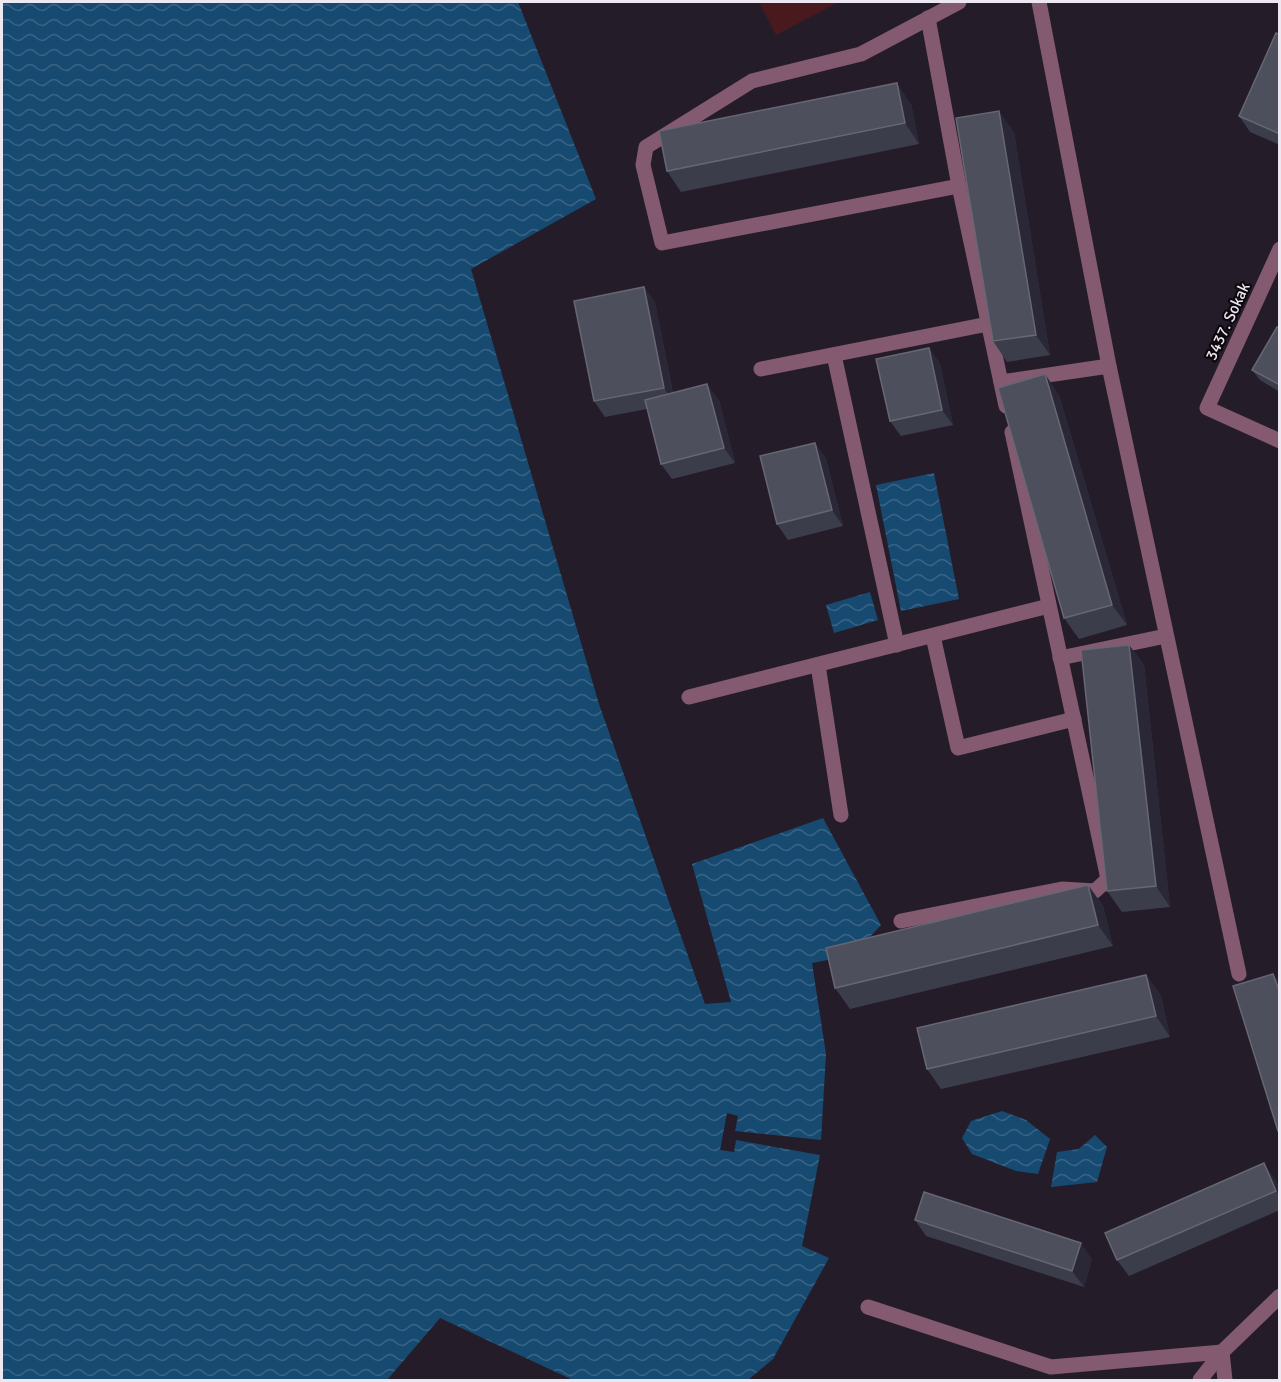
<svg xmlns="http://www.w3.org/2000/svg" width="1281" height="1382" font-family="Signika,sans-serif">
<defs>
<pattern id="water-waves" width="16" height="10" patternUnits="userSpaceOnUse" patternTransform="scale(1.5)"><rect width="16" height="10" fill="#174a70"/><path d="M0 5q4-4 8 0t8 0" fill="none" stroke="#396485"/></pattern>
</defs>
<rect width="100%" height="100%" fill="#251c2a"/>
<!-- garden -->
<polygon fill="#481a1d" points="759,2 839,2 776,35"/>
<!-- water -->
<g fill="url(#water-waves)">
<polygon points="2,2 518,2 596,199 471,269 599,704 705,1004 731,1002 692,864 823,818 881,925 853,955 812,963 826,1054 821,1140 735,1131 738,1116 727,1113 720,1150 734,1152 736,1140 820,1155 802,1246 829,1258 773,1359 748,1380 573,1380 440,1318 387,1380 2,1380"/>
<polygon points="934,473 959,599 901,611 876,485"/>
<polygon points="870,592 878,620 834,633 826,605"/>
<polygon points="1002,1111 1026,1120 1050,1139 1038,1174 1016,1171 972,1154 962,1138 971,1121"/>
<polygon points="1095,1135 1107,1147 1097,1182 1051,1187 1057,1152 1079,1149"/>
</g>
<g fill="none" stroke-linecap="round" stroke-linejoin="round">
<!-- minor -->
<g stroke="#845a71" stroke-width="15">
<polyline points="1039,2 1109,366 1239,974"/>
<polyline points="928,18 959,186 1006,406"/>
<polyline points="959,186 662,243 643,165 646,147 752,81 861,54 959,2"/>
<polyline points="1280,249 1207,408 1280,441"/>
<polyline points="834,355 897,645"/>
<polyline points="761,369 988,324"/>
<polyline points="1001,382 1109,366"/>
<polyline points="933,636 958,748 1074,719"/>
<polyline points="1060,658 1166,636"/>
<polyline points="818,665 841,815"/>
<polyline points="689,697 1049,606"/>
<polyline points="901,921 1062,889 1095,891 1108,879 1012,432"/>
<polyline points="868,1307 1051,1367 1222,1352 1225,1380"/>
<polyline points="1200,1380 1222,1352 1280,1296"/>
</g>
</g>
<!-- wall -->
<g fill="#3b3d4b">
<polygon points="1280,35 1280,145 1250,132 1239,116"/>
<polygon points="911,104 919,144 681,192 667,171"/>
<polygon points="1014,132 1050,355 1007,362 993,341"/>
<polygon points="644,287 655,303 673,393 719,400 735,463 672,479 661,464 647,409 605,417 594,401"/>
<polygon points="1280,328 1280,392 1260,380 1252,370"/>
<polygon points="929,348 940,364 953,425 901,436 890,421"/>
<polygon points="1059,395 1127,625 1079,639 1064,618"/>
<polygon points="815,443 826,459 843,526 788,540 777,524"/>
<polygon points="1129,645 1144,665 1170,907 1122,912 1107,891"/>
<polygon points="1088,885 1103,906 1113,946 850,1009 835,988"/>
<polygon points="1146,975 1161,996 1170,1037 941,1089 927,1069"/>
<polygon points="1275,1179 1280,1190 1280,1210 1129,1276 1117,1260"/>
<polygon points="915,1220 1092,1259 1084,1287 926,1236"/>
</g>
<!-- shaded-wall -->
<g fill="#2a2837">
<polygon points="897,83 911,104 919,144 905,123"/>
<polygon points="999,111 1014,132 1050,355 1036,335"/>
<polygon points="644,287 655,303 675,404 664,388"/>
<polygon points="929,348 940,364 953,425 942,410"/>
<polygon points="1045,374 1059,395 1127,625 1112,605"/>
<polygon points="707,384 719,400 735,463 724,448"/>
<polygon points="815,443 826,459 843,526 832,510"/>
<polygon points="1129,645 1144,665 1170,907 1156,886"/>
<polygon points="1088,885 1103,906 1113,946 1098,925"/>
<polygon points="1273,974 1280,982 1280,993"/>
<polygon points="1146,975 1161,996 1170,1037 1156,1016"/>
<polygon points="1264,1163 1275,1179 1280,1190 1280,1196 1276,1191"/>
<polygon points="1081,1243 1092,1259 1084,1287 1072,1271"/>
</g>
<!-- building -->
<g fill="#4e4f5d" stroke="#676774" stroke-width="1.5">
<polygon points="1276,33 1280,35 1280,134 1239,116"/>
<polygon points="897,83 905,123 667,171 659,131"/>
<polygon points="999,111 1036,335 993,341 956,118"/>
<polygon points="644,287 664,388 594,401 574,301"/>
<polygon points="1277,327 1280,328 1280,385 1252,370"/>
<polygon points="929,348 942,410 890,421 876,359"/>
<polygon points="1045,374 1112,605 1064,618 998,388"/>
<polygon points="707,384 724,448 661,464 645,400"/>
<polygon points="815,443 832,510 777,524 760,456"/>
<polygon points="1129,645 1156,886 1107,891 1081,650"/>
<polygon points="1088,885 1098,925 835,988 826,948"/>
<polygon points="1273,974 1280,993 1280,1131 1278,1131 1233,986"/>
<polygon points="1146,975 1156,1016 927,1069 917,1028"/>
<polygon points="1264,1163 1276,1191 1117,1260 1105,1233"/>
<polygon points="924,1192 1081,1243 1072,1271 915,1220"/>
</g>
<g text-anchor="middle" stroke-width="4.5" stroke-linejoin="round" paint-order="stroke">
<!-- street labels -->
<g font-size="16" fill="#ede7f1" stroke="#0c080e">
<text transform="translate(1227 321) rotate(-65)" y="6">3437. Sokak</text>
</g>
</g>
<!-- border -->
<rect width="1281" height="1382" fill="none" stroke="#ede7f1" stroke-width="6"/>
</svg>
